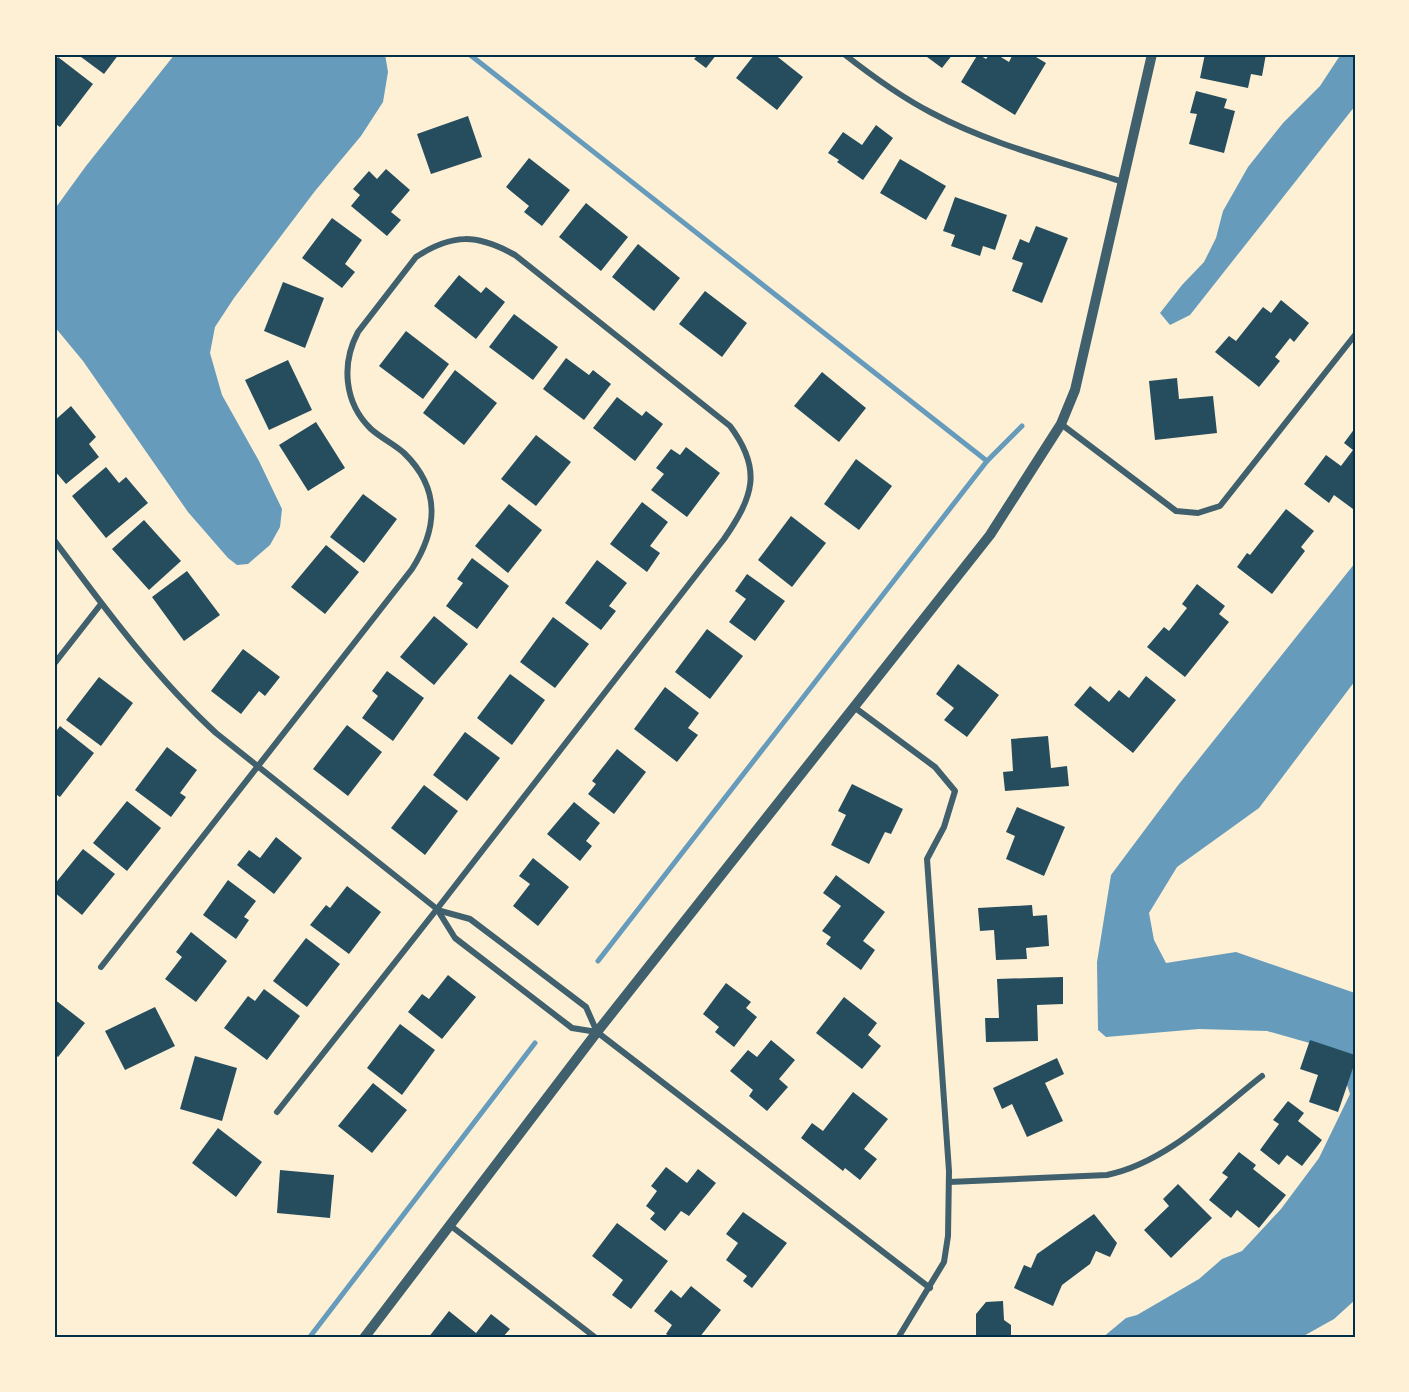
<svg xmlns="http://www.w3.org/2000/svg" width="1409" height="1392" font-family="Ubuntu,sans-serif">
<rect width="100%" height="100%" fill="#fdf0d5"/>
<!-- water -->
<g fill="#669bbc">
<polygon points="175,54 385,54 388,72 383,102 361,136 315,191 234,298 215,327 210,353 222,395 259,461 282,509 280,527 270,545 248,564 237,565 228,558 188,512 83,361 54,326 54,210 86,166"/>
<polygon points="1341,54 1355,54 1355,106 1190,315 1170,325 1160,313 1182,285 1204,262 1216,238 1223,211 1248,167 1283,123 1320,86"/>
<polygon points="1355,563 1355,681 1259,808 1177,867 1149,913 1154,940 1166,963 1236,952 1355,993 1355,1300 1334,1319 1300,1338 1102,1338 1126,1318 1137,1315 1199,1279 1222,1259 1242,1251 1281,1209 1319,1158 1350,1094 1341,1067 1313,1044 1267,1031 1199,1029 1106,1037 1098,1030 1097,962 1111,875 1179,784"/>
</g>
<g fill="none" stroke-linecap="round" stroke-linejoin="round">
<!-- stream -->
<g stroke="#669bbc" stroke-width="5">
<polyline points="469,54 987,461"/>
<polyline points="598,961 987,461 1022,426"/>
<polyline points="309,1338 535,1043"/>
</g>
</g>
<!-- building -->
<g fill="#264d5e">
<polygon points="77,54 119,54 104,74"/>
<polygon points="699,54 717,54 706,68 694,59"/>
<polygon points="755,54 774,54 803,77 777,110 736,78"/>
<polygon points="923,54 953,54 942,68"/>
<polygon points="978,54 986,59 990,54 996,54 1009,62 1013,54 1031,54 1046,63 1015,115 961,82"/>
<polygon points="1205,54 1266,54 1262,76 1251,74 1248,88 1200,78"/>
<polygon points="58,57 93,84 60,127 54,123 54,63"/>
<polygon points="1196,91 1227,99 1224,108 1235,111 1224,153 1189,144 1197,114 1190,113"/>
<polygon points="468,116 482,157 431,174 417,134"/>
<polygon points="876,125 893,138 863,180 837,162 839,160 828,153 843,132 862,145"/>
<polygon points="529,158 570,190 542,226 524,212 529,206 506,187"/>
<polygon points="900,159 946,186 926,220 880,193"/>
<polygon points="386,169 410,190 391,212 401,220 387,236 351,206 360,195 353,189 369,171 377,179"/>
<polygon points="955,197 1007,215 995,250 983,246 980,256 951,246 955,235 943,231"/>
<polygon points="586,203 628,237 601,271 559,237"/>
<polygon points="332,218 362,240 345,264 355,272 342,288 302,258"/>
<polygon points="1036,226 1068,238 1042,303 1012,291 1023,263 1012,259 1020,239 1029,243"/>
<polygon points="638,244 680,278 654,311 612,277"/>
<polygon points="459,275 481,293 486,287 505,302 476,339 434,306"/>
<polygon points="283,282 324,298 305,348 264,331"/>
<polygon points="705,291 747,323 722,357 679,324"/>
<polygon points="1281,300 1309,323 1294,342 1290,338 1275,357 1280,361 1259,387 1215,352 1229,336 1236,341 1263,307 1271,313"/>
<polygon points="514,314 558,347 533,380 489,347"/>
<polygon points="406,331 449,364 423,399 379,366"/>
<polygon points="566,358 589,375 593,370 611,384 584,420 543,389"/>
<polygon points="288,360 312,410 269,430 245,380"/>
<polygon points="455,370 497,403 464,445 423,413"/>
<polygon points="822,372 866,408 839,442 794,406"/>
<polygon points="1177,378 1179,399 1213,396 1217,433 1155,440 1149,381"/>
<polygon points="617,397 642,416 646,411 663,424 635,461 593,428"/>
<polygon points="71,406 96,437 89,444 99,457 66,484 54,470 54,421"/>
<polygon points="316,422 345,468 308,491 279,445"/>
<polygon points="1355,428 1355,506 1353,509 1334,495 1329,503 1304,484 1326,455 1341,466 1353,450 1344,443"/>
<polygon points="536,435 571,462 536,506 501,479"/>
<polygon points="686,447 720,473 687,517 651,490 664,474 656,468 671,449 680,455"/>
<polygon points="856,459 892,486 859,530 824,504"/>
<polygon points="106,467 119,483 126,477 148,503 106,538 72,496"/>
<polygon points="363,494 397,519 364,563 330,537"/>
<polygon points="642,502 668,522 650,546 660,553 647,572 610,544"/>
<polygon points="509,504 542,530 508,573 475,546"/>
<polygon points="1286,509 1314,531 1301,547 1305,551 1272,594 1237,567 1247,553 1250,555"/>
<polygon points="791,516 826,543 792,587 758,560"/>
<polygon points="144,520 181,561 149,590 112,549"/>
<polygon points="326,545 359,572 325,614 291,587"/>
<polygon points="472,558 509,586 477,629 446,606 463,583 457,579"/>
<polygon points="597,560 627,583 609,606 616,611 601,630 565,603"/>
<polygon points="187,571 220,615 184,641 152,597"/>
<polygon points="747,574 785,601 755,641 729,622 746,599 735,591"/>
<polygon points="1197,584 1225,606 1219,614 1229,622 1185,677 1147,647 1164,627 1169,631 1187,608 1182,604"/>
<polygon points="434,616 468,644 434,685 400,657"/>
<polygon points="553,617 589,644 555,688 520,662"/>
<polygon points="707,629 743,656 710,699 675,672"/>
<polygon points="243,649 280,677 265,696 259,691 241,714 211,691"/>
<polygon points="958,664 999,695 967,737 944,720 954,708 936,694"/>
<polygon points="387,671 424,698 393,741 362,718 378,696 372,691"/>
<polygon points="510,674 545,700 512,745 477,718"/>
<polygon points="1146,676 1176,700 1133,753 1074,705 1090,686 1109,702 1119,690 1129,698"/>
<polygon points="99,677 133,703 101,746 66,720"/>
<polygon points="665,687 699,713 688,728 698,735 677,762 634,729"/>
<polygon points="347,725 382,752 348,796 313,769"/>
<polygon points="60,726 94,753 60,797 54,793 54,734"/>
<polygon points="465,732 500,758 467,801 433,775"/>
<polygon points="1048,736 1051,768 1067,766 1069,786 1005,791 1003,772 1013,771 1011,739"/>
<polygon points="167,747 197,770 180,793 186,797 171,817 135,790"/>
<polygon points="617,749 646,772 614,814 588,794 596,784 592,781"/>
<polygon points="852,784 903,809 891,834 885,832 869,864 831,845 846,815 838,811"/>
<polygon points="424,785 458,811 425,855 391,828"/>
<polygon points="127,801 161,828 127,871 93,843"/>
<polygon points="574,802 600,823 586,841 592,846 580,861 547,834"/>
<polygon points="1017,807 1065,827 1044,876 1006,859 1015,836 1006,832"/>
<polygon points="276,837 302,858 274,894 237,865 249,850 260,858"/>
<polygon points="83,849 115,874 82,915 54,892 54,885"/>
<polygon points="533,858 569,887 538,926 513,906 530,884 519,876"/>
<polygon points="836,875 885,912 863,941 875,950 861,970 826,944 831,937 822,931 841,906 823,893"/>
<polygon points="228,880 256,901 244,917 249,920 236,939 203,915"/>
<polygon points="347,886 381,912 349,954 310,925 326,905 330,908"/>
<polygon points="1032,905 1033,916 1047,915 1049,946 1026,948 1027,959 996,960 994,930 980,931 978,908"/>
<polygon points="191,932 227,961 196,1002 165,979 182,957 176,952"/>
<polygon points="306,938 340,964 307,1007 273,981"/>
<polygon points="448,975 476,997 442,1039 408,1012 422,994 429,999"/>
<polygon points="1063,977 1063,1004 1037,1005 1038,1041 986,1042 985,1018 999,1018 997,979"/>
<polygon points="726,983 751,1002 746,1008 757,1017 734,1047 715,1032 719,1027 703,1014"/>
<polygon points="264,989 300,1016 267,1060 224,1028 248,996 255,1001"/>
<polygon points="844,997 877,1023 868,1035 881,1046 862,1069 816,1033"/>
<polygon points="54,999 85,1023 58,1057 54,1054"/>
<polygon points="155,1007 175,1046 125,1070 105,1031"/>
<polygon points="400,1024 435,1050 402,1095 367,1068"/>
<polygon points="771,1040 795,1060 779,1079 788,1087 767,1111 749,1096 753,1090 730,1071 748,1050 757,1057"/>
<polygon points="1310,1040 1355,1055 1355,1062 1338,1112 1309,1102 1318,1075 1300,1069"/>
<polygon points="195,1056 237,1068 222,1121 180,1109"/>
<polygon points="1057,1058 1064,1074 1045,1083 1063,1121 1027,1137 1012,1104 1002,1109 993,1088"/>
<polygon points="373,1083 407,1110 372,1153 338,1126"/>
<polygon points="853,1092 888,1119 864,1149 877,1159 860,1180 845,1168 843,1171 801,1138 812,1123 823,1131"/>
<polygon points="1288,1101 1304,1113 1298,1121 1322,1140 1302,1166 1287,1155 1279,1165 1260,1150 1279,1124 1273,1120"/>
<polygon points="218,1128 262,1162 236,1197 192,1163"/>
<polygon points="1239,1152 1256,1165 1253,1169 1286,1195 1259,1228 1237,1210 1231,1218 1209,1200 1228,1177 1222,1173"/>
<polygon points="666,1167 687,1183 698,1169 716,1183 689,1216 681,1211 665,1231 650,1219 655,1213 646,1206 657,1191 651,1186"/>
<polygon points="280,1170 334,1175 330,1218 277,1213"/>
<polygon points="1178,1184 1212,1218 1171,1258 1144,1230 1169,1206 1163,1199"/>
<polygon points="743,1212 787,1243 752,1288 743,1281 747,1276 726,1260 738,1243 726,1234"/>
<polygon points="1094,1214 1117,1243 1110,1257 1096,1251 1090,1264 1062,1285 1053,1306 1014,1288 1024,1265 1031,1268 1037,1254"/>
<polygon points="617,1223 668,1261 631,1309 612,1295 623,1280 592,1256"/>
<polygon points="691,1286 721,1310 699,1338 672,1338 666,1334 672,1325 654,1311 671,1290 681,1298"/>
<polygon points="1003,1301 1004,1320 1011,1325 1011,1338 976,1338 976,1314 986,1302"/>
<polygon points="449,1311 476,1333 491,1314 510,1329 502,1338 428,1338"/>
</g>
<g fill="none" stroke-linecap="round" stroke-linejoin="round">
<!-- minor -->
<g stroke="#3f606c" stroke-width="6">
<path d="M844 54C872 76 901 97 932 113 992 145 1059 161 1123 182"/>
<polyline points="1061,424 1176,511 1198,513 1220,506 1355,335"/>
<path d="M54 540C104 607 154 676 216 733L437 909 455 938 572 1028 597 1032 930 1288"/>
<polyline points="54,664 101,604"/>
<polyline points="854,707 935,767 955,791 944,827 927,859 949,1171 948,1236 944,1262 898,1338"/>
<polyline points="437,910 470,919 586,1007 597,1032"/>
<path d="M101 967 412 569C438 528 441 489 404 453 394 444 381 438 371 429 344 403 341 364 358 332L416 257C453 233 477 234 515 255L730 426C763 470 753 497 724 539L437 909 277 1112"/>
<path d="M949 1182 1107 1175C1166 1163 1216 1112 1262 1076"/>
<polyline points="451,1226 596,1338"/>
</g>
<!-- tertiary -->
<polyline stroke="#3f606c" stroke-width="10" points="364,1338 597,1032 990,535 1061,424 1075,390 1152,54"/>
</g>
<!-- border -->
<rect width="1409" height="1392" fill="none" stroke="#fdf0d5" stroke-width="111"/>
<rect x="56" y="56" width="1298" height="1280" fill="none" stroke="#003049" stroke-width="2"/>
</svg>
